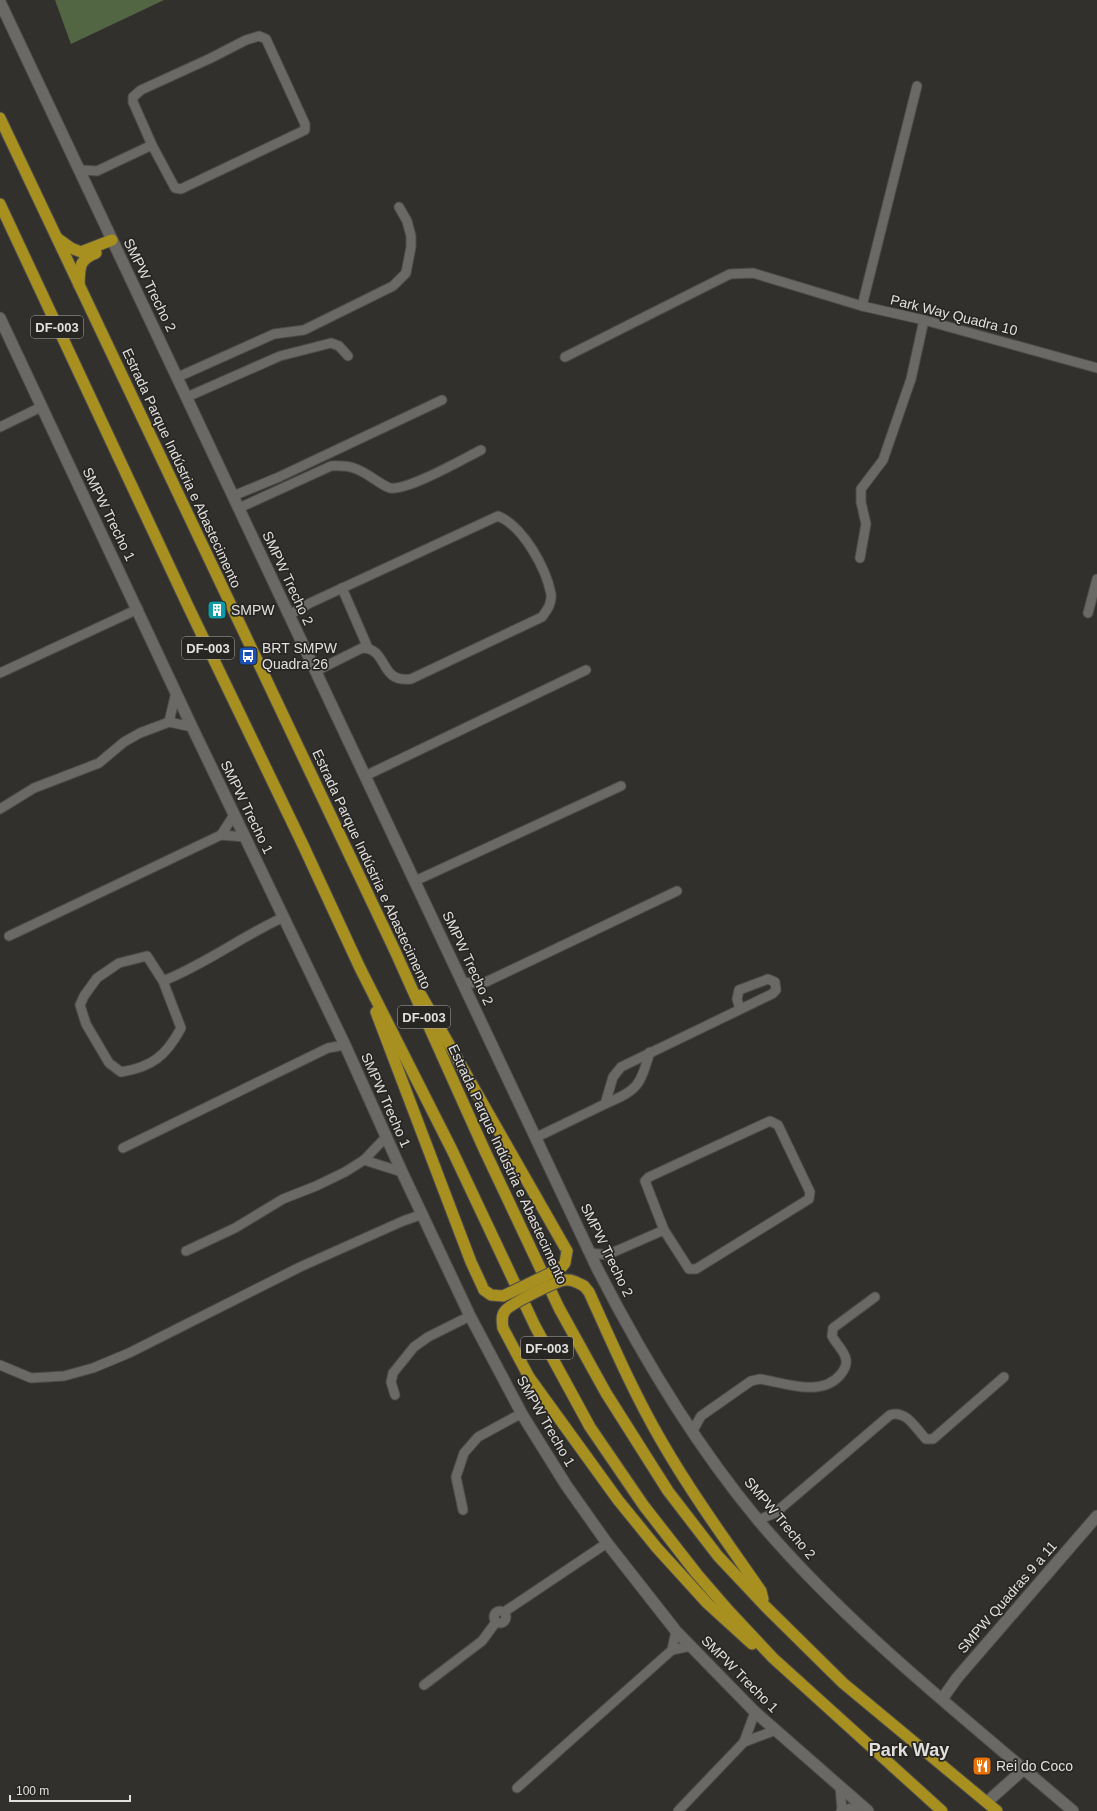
<svg xmlns="http://www.w3.org/2000/svg" width="1097" height="1811" font-family="Arial,sans-serif">
<rect width="100%" height="100%" fill="#32302c"/>
<!-- forest -->
<polygon fill="#536643" points="55,0 164,0 71,44"/>
<g fill="none" stroke-linecap="round" stroke-linejoin="round">
<!-- minor casing -->
<g stroke="#4e4c49" stroke-width="11">
<g id="minor">
<polygon points="259,36 266,39 305,124 305,130 181,189 175,188 152,145 133,102 133,97 141,90 211,58 246,40"/>
<polyline points="81,170 97,171 152,145"/>
<polyline points="862,306 917,86"/>
<polyline points="565,357 730,274 753,273 862,306 924,320 1097,368"/>
<polyline points="178,377 274,334 304,330 393,286 406,273 411,247 411,236 407,221 399,207"/>
<polyline points="187,397 280,356 331,343 339,346 348,356"/>
<polyline points="0,427 41,407"/>
<polyline points="233,496 279,477 442,400"/>
<path d="M239 508 331 466C350 465 358 468 374 479 379 482 384 486 390 488 408 491 463 459 481 450"/>
<polyline points="860,558 866,524 861,502 861,489 883,460 911,379 924,320"/>
<polyline points="342,588 368,648"/>
<polyline points="1088,613 1097,579"/>
<path d="M289 615 310 603 498 516C523 526 546 568 551 594 552 604 547 610 542 617L411 679C378 683 389 648 362 648L316 671"/>
<polyline points="0,673 138,609"/>
<polyline points="169,722 176,692"/>
<polyline points="365,776 586,670"/>
<polyline points="0,809 34,788 99,763 124,742 140,733 169,722 192,727"/>
<polyline points="221,835 234,815"/>
<polyline points="415,881 621,786"/>
<polyline points="9,936 221,835 245,837"/>
<path d="M163 981 181 1028C166 1056 152 1067 121 1072L109 1063 86 1024 80 1005 84 996 97 978 119 963 147 956 163 981C206 964 242 936 284 917"/>
<polyline points="463,982 480,984 488,981 677,891"/>
<path d="M605 1104C639 1089 639 1087 650 1052"/>
<polygon points="770,1121 778,1125 810,1192 809,1199 696,1269 689,1269 664,1230 645,1181 649,1177"/>
<polyline points="537,1137 605,1104 613,1077 621,1067 772,994 776,990 775,982 768,979 739,990 737,999 740,1009"/>
<polyline points="123,1148 328,1048 345,1045"/>
<polyline points="364,1160 402,1172"/>
<polyline points="186,1251 235,1228 283,1199 316,1186 345,1172 364,1160 387,1136"/>
<polyline points="591,1253 607,1255 664,1230"/>
<polyline points="0,1365 31,1378 64,1376 93,1368 129,1353 300,1267 403,1221 423,1214"/>
<polyline points="395,1395 391,1382 393,1373 414,1347 428,1337 470,1316"/>
<path d="M692 1432 701 1416 751 1381 760 1379C785 1383 822 1398 841 1374 844 1370 847 1365 846 1360 845 1351 836 1344 832 1336L833 1328 875 1297"/>
<polyline points="463,1510 456,1477 464,1453 478,1437 522,1413"/>
<path d="M758 1520 775 1513 890 1415C906 1409 916 1429 926 1439H933L1004 1377"/>
<circle cx="500" cy="1617" r="6"/>
<polyline points="504,1612 607,1543"/>
<polyline points="672,1650 676,1631"/>
<polyline points="424,1685 482,1641 496,1622"/>
<polyline points="744,1742 776,1730"/>
<polyline points="840,1786 842,1810"/>
<polyline points="517,1788 672,1650 691,1646"/>
<polyline points="678,1811 744,1742 755,1712"/>
<polyline points="841,1811 851,1808 868,1811"/>
</g>
</g>
<!-- tertiary casing -->
<g stroke="#4e4c49" stroke-width="13">
<g id="tertiary">
<path d="M0 2 597 1268C643 1358 694 1443 758 1520 849 1628 966 1719 1073 1811"/>
<polyline points="0,318 192,727 345,1045 402,1172 470,1316 523,1416 566,1485 607,1543 676,1631 755,1712 868,1811"/>
<polyline points="942,1699 957,1678 1097,1516"/>
<polyline points="987,1802 1024,1769"/>
</g>
</g>
<!-- trunk casing -->
<g stroke="#4e4c49" stroke-width="13">
<g id="trunk">
<polyline points="0,118 395,951 484,1149 559,1308 606,1393 668,1491 718,1556 766,1607 843,1683 997,1811"/>
<polyline points="0,204 188,606 303,845 360,968 452,1150 535,1326 590,1427 644,1506 697,1574 729,1611 773,1658 942,1811"/>
<polyline points="57,238 71,248 81,252 112,240"/>
<path d="M79 285C80 268 78 260 96 253"/>
<polyline points="421,995 567,1251"/>
<polyline points="376,1012 471,1262 484,1290"/>
<path d="M584 1286 589 1292C612 1343 634 1394 662 1442 692 1494 727 1542 761 1591L763 1599"/>
<polyline points="503,1328 529,1377 618,1500 657,1548 707,1603 752,1644"/>
</g>
</g>
<!-- minor -->
<use href="#minor" stroke="#6b6965" stroke-width="9"/>
<!-- tertiary -->
<use href="#tertiary" stroke="#6b6965" stroke-width="11"/>
<!-- trunk -->
<use href="#trunk" stroke="#a89020" stroke-width="11"/>
<!-- trunk-bridge casing -->
<g stroke="#4e4c49" stroke-width="13" stroke-linecap="butt">
<g id="trunk-bridge">
<polyline points="484,1290 491,1295 503,1296 561,1268 565,1263 567,1251"/>
<path d="M503 1328C502 1322 501 1316 505 1311 510 1304 558 1280 566 1280 573 1279 578 1283 584 1286"/>
</g>
</g>
<!-- trunk-bridge -->
<use href="#trunk-bridge" stroke="#a89020" stroke-width="11"/>
</g>
<!-- icons -->
<defs>
<g id="building-square" transform="scale(1)"><rect x="-9" y="-9" width="18" height="18" rx="4" fill="#0f9aa8" stroke="#282623"/><path d="M-4-6H4V6H1V3H-1V6H-4ZM-2.5-4.3h1.7v1.8h-1.7ZM.8-4.3h1.7v1.8H.8ZM-2.5-1h1.7V.8h-1.7ZM.8-1h1.7V.8H.8Z" fill="#fff"/></g>
<g id="bus-square" transform="scale(1)"><rect x="-9" y="-9" width="18" height="18" rx="4" fill="#1a4fb4" stroke="#282623"/><path d="M-5-6H5V4H4V6H2V4H-2V6H-4V4H-5ZM-3.5-4V0h7V-4ZM-3.5 1.2v1.5H-2V1.2ZM2 1.2v1.5H3.5V1.2Z" fill="#fff"/></g>
<g id="restaurant-square" transform="scale(1)"><rect x="-9" y="-9" width="18" height="18" rx="4" fill="#e8710a" stroke="#282623"/><path d="M-5-6h1v4h1v-4h1v4h1v-4h1v5L-1.5 .5V6h-2V.5L-5-1ZM5-6V6H3V1.5H1.5Q1.5-4 5-6Z" fill="#fff"/></g>
</defs>
<g fill-rule="evenodd">
<use href="#building-square" x="217" y="610"/>
<use href="#bus-square" x="248" y="656"/>
<use href="#restaurant-square" x="982" y="1766"/>
</g>
<g text-anchor="middle" stroke-width="3.5" stroke-linejoin="round" paint-order="stroke">
<!-- shield labels -->
<g fill="#282623" stroke="#aaa8a6" stroke-width="1">
<rect x="31" y="316" width="52" height="22" rx="3"/>
<rect x="182" y="637" width="52" height="22" rx="3"/>
<rect x="398" y="1006" width="52" height="22" rx="3"/>
<rect x="521" y="1337" width="52" height="22" rx="3"/>
</g>
<g font-size="13" font-weight="bold" fill="#e1e0de">
<text x="57" y="332">DF-003</text>
<text x="208" y="653">DF-003</text>
<text x="424" y="1022">DF-003</text>
<text x="547" y="1353">DF-003</text>
</g>
<!-- street labels -->
<g font-size="14" fill="#e1e0de" stroke="#282623">
<text transform="translate(150 285) rotate(64)" y="5">SMPW Trecho 2</text>
<text transform="translate(954 315) rotate(14)" y="5">Park Way Quadra 10</text>
<text transform="translate(182 468) rotate(65)" y="5">Estrada Parque Indústria e Abastecimento</text>
<text transform="translate(109 514) rotate(64)" y="5">SMPW Trecho 1</text>
<text transform="translate(288 578) rotate(65)" y="5">SMPW Trecho 2</text>
<text transform="translate(247 807) rotate(64)" y="5">SMPW Trecho 1</text>
<text transform="translate(372 869) rotate(65)" y="5">Estrada Parque Indústria e Abastecimento</text>
<text transform="translate(468 958) rotate(65)" y="5">SMPW Trecho 2</text>
<text transform="translate(386 1100) rotate(66)" y="5">SMPW Trecho 1</text>
<text transform="translate(508 1164) rotate(65)" y="5">Estrada Parque Indústria e Abastecimento</text>
<text transform="translate(607 1250) rotate(64)" y="5">SMPW Trecho 2</text>
<text transform="translate(546 1421) rotate(60)" y="5">SMPW Trecho 1</text>
<text transform="translate(780 1518) rotate(50)" y="5">SMPW Trecho 2</text>
<text transform="translate(1007 1597) rotate(-49)" y="5">SMPW Quadras 9 a 11</text>
<text transform="translate(740 1674) rotate(45)" y="5">SMPW Trecho 1</text>
</g>
<!-- poi labels -->
<g font-size="14" fill="#e1e0de" stroke="#282623" text-anchor="start">
<text x="231" y="615">SMPW</text>
<text x="262" y="653">BRT SMPW<tspan x="262" dy="16">Quadra 26</tspan></text>
<text x="996" y="1771">Rei do Coco</text>
</g>
<!-- district labels -->
<g font-size="18" font-weight="bold" fill="#e1e0de" stroke="#282623">
<text x="909" y="1756">Park Way</text>
</g>
</g>
<!-- scale -->
<path d="M10 1795v6h120v-6" fill="none" stroke="#e1e0de" stroke-width="2"/>
<text x="16" y="1795" font-size="12" fill="#e1e0de" stroke="#282623" stroke-width="3" paint-order="stroke">100 m</text>
</svg>
